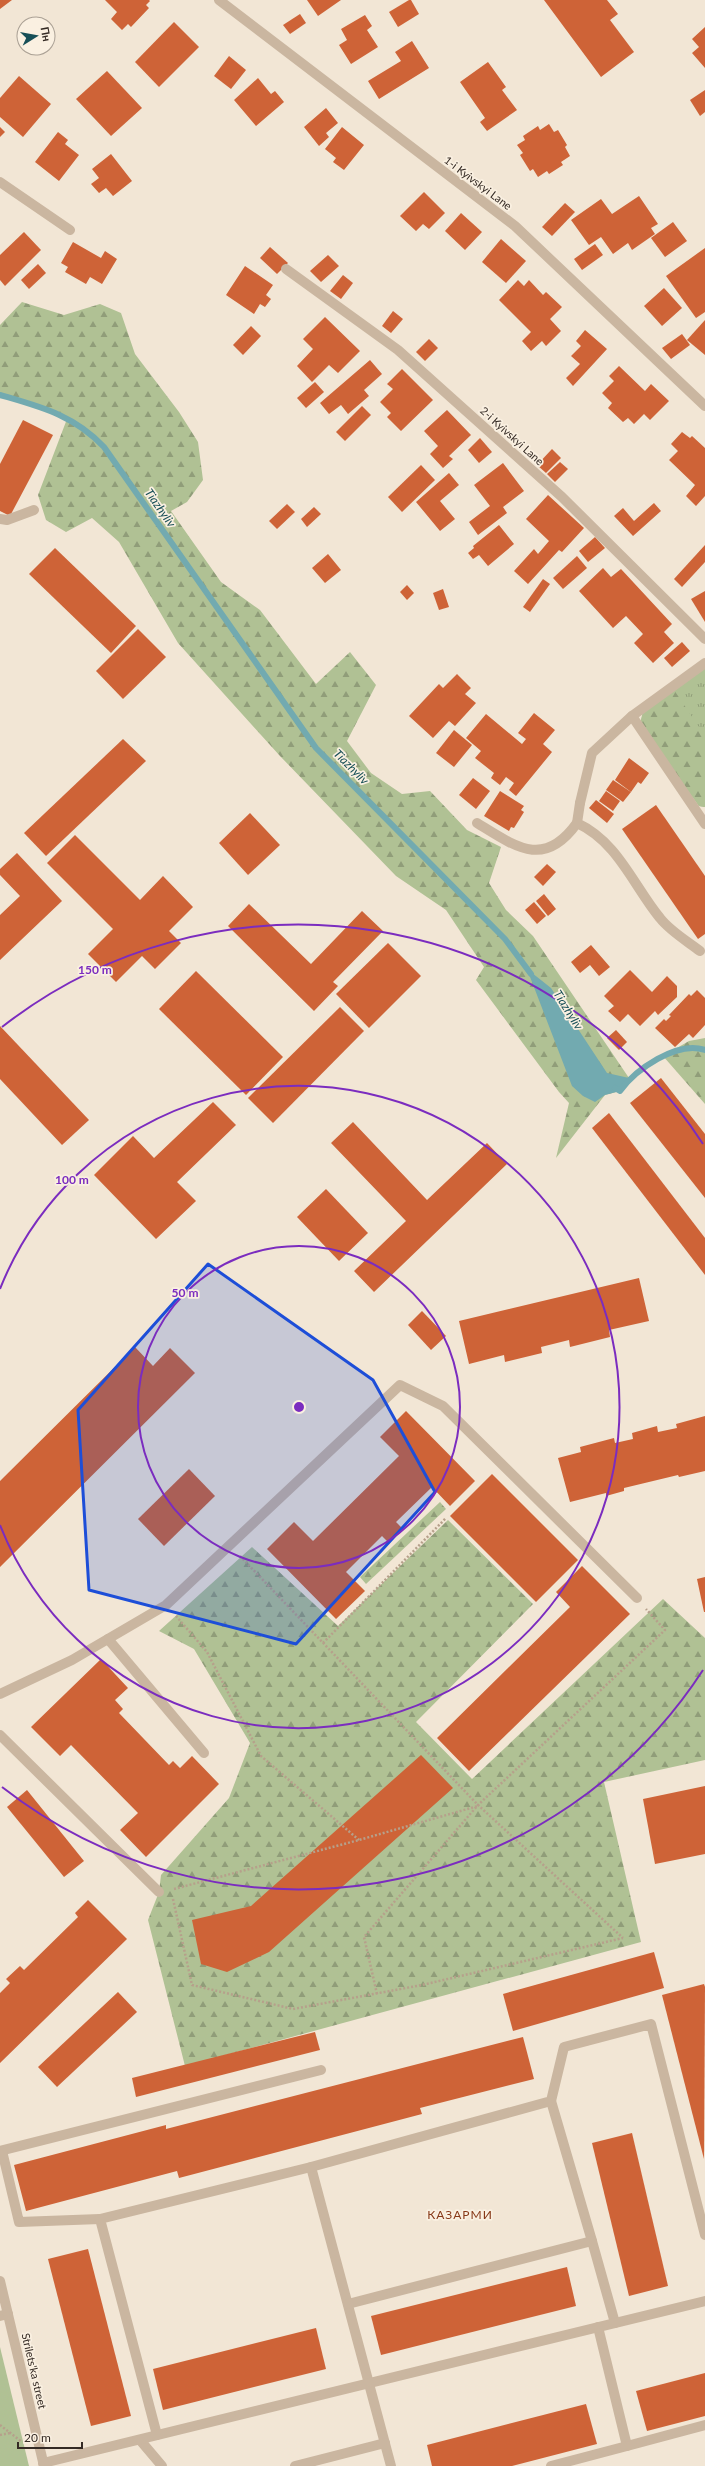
<svg xmlns="http://www.w3.org/2000/svg" width="705" height="2466" font-family="Lato,sans-serif">
<defs>
<pattern id="grass-tufts" width="24" height="20" patternUnits="userSpaceOnUse"><rect width="24" height="20" fill="#b0c194"/><path d="M3 7l-1-3M5 7V3M7 7l1-3M15 17l-1-3M17 17v-4M19 17l1-3" fill="none" stroke="#909d79"/></pattern>
<pattern id="forest-firs" width="22" height="20" patternUnits="userSpaceOnUse"><rect width="22" height="20" fill="#b0c194"/><path d="M5 1l3.5 6h-7zM16 11l3.5 6h-7z" fill="#909d79"/></pattern>
</defs>
<rect width="100%" height="100%" fill="#f2e6d5"/>
<!-- grass -->
<polygon fill="url(#grass-tufts)" points="705,668 705,807 699,806 640,724 643,712"/>
<!-- forest -->
<g fill="url(#forest-firs)">
<polygon points="22,302 64,315 100,304 121,313 135,354 179,412 198,442 203,480 187,502 171,511 221,582 260,610 316,684 350,652 376,685 347,741 371,773 402,794 430,791 467,830 501,847 489,883 506,910 533,936 629,1078 620,1091 605,1095 556,1158 569,1103 559,1092 476,980 484,967 446,910 396,876 280,756 178,643 119,542 92,518 66,532 46,520 38,495 67,419 49,409 0,395 0,325"/>
<polygon points="674,690 705,736 705,807 699,806 640,724 643,712"/>
<polygon points="705,1038 705,1104 663,1056 689,1041"/>
<polygon points="440,1502 446,1509 366,1584 360,1577"/>
<polygon points="448,1520 533,1604 416,1722 472,1779 663,1599 705,1638 705,1760 604,1782 641,1942 185,2066 148,1920 159,1892 161,1875 229,1798 250,1743 194,1649 159,1631 252,1547 338,1626"/>
</g>
<!-- park -->
<polygon fill="#b0c194" points="0,2347 29,2466 0,2466"/>
<!-- water -->
<polygon fill="#72aab0" points="527,969 551,988 607,1073 629,1078 620,1091 605,1095 595,1102 583,1096 572,1086"/>
<g fill="none" stroke-linecap="round" stroke-linejoin="round">
<!-- stream -->
<g stroke="#72aab0" stroke-width="6">
<path d="M0 395C41 407 74 415 104 447L316 748 505 939 531 974"/>
<path d="M615 1088 620 1091C635 1070 677 1040 705 1050"/>
</g>
</g>
<!-- building -->
<g fill="#ce6337">
<polygon points="0,0 12,0 0,9"/>
<polygon points="105,0 149,0 150,1 146,5 149,8 131,27 128,24 122,30 111,19 117,12"/>
<polygon points="307,0 341,0 318,16"/>
<polygon points="409,0 411,0 419,14 398,27 389,12"/>
<polygon points="544,0 607,0 618,14 610,20 634,52 601,77"/>
<polygon points="300,14 306,23 290,34 283,25"/>
<polygon points="365,15 372,26 367,30 378,47 351,64 339,45 347,40 341,29"/>
<polygon points="174,22 199,47 159,87 135,62"/>
<polygon points="705,27 705,68 692,53 699,47 692,39"/>
<polygon points="412,41 429,68 379,99 368,81 401,61 395,52"/>
<polygon points="229,56 246,70 231,89 214,76"/>
<polygon points="488,62 506,87 502,90 517,110 487,131 480,122 485,118 460,82"/>
<polygon points="107,71 142,108 111,136 76,99"/>
<polygon points="19,76 51,104 23,137 0,117 0,98"/>
<polygon points="258,78 271,94 275,91 284,102 256,126 234,100"/>
<polygon points="705,90 705,112 700,116 690,100"/>
<polygon points="326,108 338,123 326,133 329,137 319,146 304,127"/>
<polygon points="549,124 554,132 558,130 567,145 565,147 570,156 561,162 563,165 549,174 547,171 538,177 533,169 530,171 520,155 523,153 517,145 525,140 523,136 538,126 540,130"/>
<polygon points="0,127 5,132 0,137"/>
<polygon points="342,127 364,145 344,170 333,162 336,158 325,149"/>
<polygon points="58,132 68,140 65,144 79,155 59,181 35,162"/>
<polygon points="111,154 132,181 113,196 106,188 99,193 91,184 99,178 92,169"/>
<polygon points="424,192 445,213 429,229 423,224 416,231 400,216"/>
<polygon points="639,196 658,224 651,228 655,234 632,250 628,243 613,254 601,237 589,245 571,220 601,199 612,214"/>
<polygon points="565,203 575,212 552,236 542,227"/>
<polygon points="461,213 482,232 465,250 445,231"/>
<polygon points="673,222 687,241 665,257 651,238"/>
<polygon points="24,232 41,250 5,286 0,280 0,255"/>
<polygon points="501,239 526,261 506,283 482,262"/>
<polygon points="73,242 101,258 105,251 117,259 102,284 90,277 86,284 65,272 68,267 61,263"/>
<polygon points="595,244 603,255 582,270 574,259"/>
<polygon points="270,247 288,263 277,274 260,258"/>
<polygon points="705,248 705,312 696,318 666,276"/>
<polygon points="328,255 339,266 321,282 310,271"/>
<polygon points="38,264 46,273 29,289 21,280"/>
<polygon points="245,266 273,285 266,295 271,299 265,307 260,304 254,314 226,295"/>
<polygon points="343,275 353,283 341,299 330,291"/>
<polygon points="518,280 524,286 529,280 543,295 546,292 562,307 550,319 561,331 546,346 542,341 531,351 522,341 531,332 499,300"/>
<polygon points="664,288 682,308 662,326 644,306"/>
<polygon points="393,311 403,319 391,333 382,326"/>
<polygon points="325,317 360,351 338,373 329,365 312,382 297,366 313,349 303,339"/>
<polygon points="705,320 705,355 687,340"/>
<polygon points="251,326 261,336 243,355 233,345"/>
<polygon points="585,330 607,349 573,386 566,378 580,364 571,356 581,346 576,341"/>
<polygon points="682,334 690,345 671,359 662,348"/>
<polygon points="429,339 438,348 425,361 416,352"/>
<polygon points="370,360 382,374 364,390 369,396 348,414 341,405 329,414 320,403"/>
<polygon points="619,366 645,391 651,384 669,401 650,420 644,414 634,424 628,418 623,422 608,408 612,403 602,393 614,381 609,376"/>
<polygon points="402,369 433,400 401,431 387,417 391,413 380,402 393,389 387,384"/>
<polygon points="315,382 324,392 306,408 297,398"/>
<polygon points="362,406 371,415 345,441 336,432"/>
<polygon points="447,410 471,435 449,456 453,459 443,468 430,454 438,446 424,431"/>
<polygon points="23,420 53,435 10,516 0,511 0,464"/>
<polygon points="682,432 690,438 692,436 705,448 705,496 696,506 686,496 695,485 669,460 678,451 671,444"/>
<polygon points="480,438 492,452 479,463 468,450"/>
<polygon points="552,449 561,458 546,473 537,465"/>
<polygon points="560,462 568,469 555,482 547,474"/>
<polygon points="503,463 524,491 503,507 507,513 478,535 469,522 490,506 474,485"/>
<polygon points="421,465 435,480 402,512 388,497"/>
<polygon points="449,473 459,485 440,501 455,519 440,531 416,502"/>
<polygon points="548,495 584,528 562,552 559,550 528,584 514,571 534,549 538,554 549,541 526,519"/>
<polygon points="654,503 661,511 633,536 614,516 623,508 634,521"/>
<polygon points="287,504 295,512 277,529 269,521"/>
<polygon points="314,507 321,514 307,527 301,519"/>
<polygon points="499,525 514,544 488,566 479,555 473,559 468,553 474,548 473,546"/>
<polygon points="595,537 605,548 588,562 579,551"/>
<polygon points="705,545 705,562 682,587 674,579"/>
<polygon points="55,548 136,626 111,653 29,574"/>
<polygon points="328,554 341,570 325,583 312,568"/>
<polygon points="577,556 587,568 563,589 553,578"/>
<polygon points="603,568 611,577 621,569 672,624 664,632 674,643 653,663 634,643 643,634 626,616 613,628 579,591"/>
<polygon points="543,579 550,584 530,612 523,607"/>
<polygon points="407,585 414,593 407,600 400,592"/>
<polygon points="443,589 449,607 439,610 433,593"/>
<polygon points="705,591 705,622 691,599"/>
<polygon points="138,629 166,657 123,699 96,671"/>
<polygon points="682,642 690,651 672,667 664,658"/>
<polygon points="457,674 471,688 465,694 476,703 455,726 449,721 433,738 409,716 439,684 443,688"/>
<polygon points="534,713 555,730 543,744 552,752 516,796 509,790 514,783 506,777 500,785 491,778 494,773 475,758 481,751 466,738 486,714 522,744 526,739 518,733"/>
<polygon points="454,730 472,745 454,767 436,753"/>
<polygon points="123,739 146,761 46,856 24,833"/>
<polygon points="629,758 649,773 641,784 638,782 631,792 615,780"/>
<polygon points="473,778 490,791 476,809 459,795"/>
<polygon points="613,780 631,792 623,802 606,790"/>
<polygon points="500,791 524,806 521,810 524,812 514,828 511,827 509,831 484,816"/>
<polygon points="606,791 620,801 613,811 599,801"/>
<polygon points="596,800 614,814 607,823 589,808"/>
<polygon points="656,805 705,876 705,934 698,939 622,829"/>
<polygon points="250,813 280,845 248,875 219,843"/>
<polygon points="75,835 140,900 163,876 193,907 169,931 181,943 155,969 142,956 116,982 88,954 113,929 47,863"/>
<polygon points="17,853 62,901 0,960 0,915 20,896 0,875 0,869"/>
<polygon points="547,864 556,872 543,886 534,877"/>
<polygon points="544,894 556,909 548,916 536,901"/>
<polygon points="534,902 546,916 537,924 525,910"/>
<polygon points="249,904 311,964 362,911 383,931 333,982 338,986 314,1011 228,926"/>
<polygon points="388,943 421,976 369,1028 336,994"/>
<polygon points="591,945 610,967 599,976 590,965 580,973 571,962"/>
<polygon points="630,970 652,992 667,976 677,986 677,997 658,1015 655,1011 640,1026 628,1014 620,1022 608,1011 614,1006 604,996"/>
<polygon points="196,971 283,1057 246,1095 159,1009"/>
<polygon points="697,990 705,998 705,1025 693,1038 689,1034 675,1047 655,1028 664,1019 666,1021 671,1016 669,1015 689,994 691,996"/>
<polygon points="340,1007 364,1031 273,1123 248,1098"/>
<polygon points="0,1026 89,1120 62,1145 0,1079"/>
<polygon points="616,1030 627,1042 619,1050 607,1038"/>
<polygon points="661,1078 705,1134 705,1198 630,1103"/>
<polygon points="213,1102 236,1125 177,1182 196,1201 156,1239 94,1175 133,1136 154,1158"/>
<polygon points="609,1113 705,1238 705,1275 592,1128"/>
<polygon points="353,1122 427,1200 487,1143 507,1164 374,1292 354,1271 406,1221 331,1143"/>
<polygon points="326,1189 368,1233 339,1261 297,1217"/>
<polygon points="639,1278 649,1321 609,1330 610,1337 570,1347 569,1340 541,1347 542,1353 505,1362 504,1355 469,1364 459,1321"/>
<polygon points="422,1311 446,1336 431,1350 408,1325"/>
<polygon points="135,1347 153,1366 170,1348 195,1373 0,1567 0,1481"/>
<polygon points="406,1411 475,1481 450,1506 432,1487 396,1522 403,1529 389,1543 382,1536 346,1572 365,1591 336,1619 267,1549 294,1522 313,1541 399,1456 380,1437"/>
<polygon points="705,1416 705,1471 679,1477 678,1475 624,1488 624,1491 606,1496 606,1493 570,1502 558,1458 581,1452 580,1447 614,1438 615,1443 633,1439 632,1433 657,1426 658,1432 677,1428 676,1424"/>
<polygon points="189,1469 215,1496 164,1546 138,1519"/>
<polygon points="492,1474 578,1560 536,1602 450,1516"/>
<polygon points="582,1566 630,1614 469,1771 437,1738 570,1607 556,1592"/>
<polygon points="705,1577 705,1612 704,1612 697,1579"/>
<polygon points="101,1659 128,1688 115,1700 123,1709 119,1713 169,1765 173,1761 180,1768 192,1756 219,1784 146,1857 120,1830 138,1813 71,1745 60,1756 31,1727"/>
<polygon points="421,1755 453,1788 269,1952 227,1972 201,1964 192,1920 251,1906"/>
<polygon points="705,1786 705,1854 655,1864 643,1799"/>
<polygon points="27,1790 84,1861 64,1877 7,1807"/>
<polygon points="88,1900 127,1939 0,2063 0,1993 10,1983 6,1979 20,1966 24,1970 78,1917 75,1913"/>
<polygon points="654,1952 664,1988 513,2031 503,1994"/>
<polygon points="704,1984 705,1987 704,2159 662,1995"/>
<polygon points="118,1992 137,2012 57,2087 38,2067"/>
<polygon points="315,2032 320,2050 136,2097 132,2078"/>
<polygon points="523,2037 534,2079 420,2108 422,2114 179,2178 177,2171 26,2211 14,2165 166,2125 166,2129"/>
<polygon points="632,2133 668,2286 629,2296 592,2143"/>
<polygon points="88,2249 131,2416 91,2426 48,2259"/>
<polygon points="567,2267 576,2306 381,2355 371,2316"/>
<polygon points="316,2328 326,2369 163,2410 153,2369"/>
<polygon points="705,2373 705,2416 647,2431 636,2391"/>
<polygon points="586,2404 597,2444 512,2466 432,2466 427,2445"/>
</g>
<g fill="none" stroke-linecap="round" stroke-linejoin="round">
<!-- path -->
<g stroke="#b6a08b" stroke-width="2.5" stroke-dasharray="2 2" stroke-linecap="butt">
<polyline points="240,1556 478,1805 623,1938"/>
<polyline points="176,1616 207,1652 261,1756 359,1840"/>
<polyline points="323,1643 446,1518"/>
<polyline points="174,1889 359,1840 478,1806"/>
<polyline points="173,1899 192,1985 293,2009 422,1985 623,1938"/>
<polyline points="377,1994 364,1937 478,1805 665,1630 646,1609"/>
<polyline points="0,2425 22,2442"/>
<polyline points="0,2435 10,2433"/>
</g>
<!-- service -->
<g stroke="#cab6a0" stroke-width="10">
<polyline points="0,519 7,520 34,510"/>
<polyline points="632,716 705,824"/>
<path d="M580 803 577 823C618 842 633 885 660 918 670 931 687 941 700 951"/>
<path d="M477 823C516 847 544 869 577 823"/>
<polyline points="108,1639 204,1753"/>
<polyline points="0,1694 72,1660 166,1605 400,1385 443,1406 637,1598"/>
<polyline points="0,1735 159,1892"/>
<polyline points="551,2101 592,2241"/>
<polyline points="0,2151 321,2070"/>
<polyline points="2,2151 19,2222 100,2219"/>
<polyline points="311,2167 391,2466"/>
<polyline points="348,2304 592,2241 615,2323"/>
<polyline points="0,2316 8,2314"/>
<polyline points="598,2327 627,2446 705,2425"/>
<polyline points="157,2435 100,2219 311,2167 551,2101 564,2047 651,2024 705,2235"/>
<polyline points="140,2440 162,2466"/>
<polyline points="43,2463 705,2301"/>
<polyline points="295,2466 385,2443"/>
<polyline points="551,2466 627,2446"/>
</g>
<!-- minor -->
<g stroke="#cab6a0" stroke-width="10">
<polyline points="219,0 515,226 705,406"/>
<polyline points="0,182 70,230"/>
<polyline points="286,269 398,350 562,497 705,639"/>
<polyline points="580,803 592,753 632,716 705,663"/>
</g>
<!-- tertiary -->
<polyline stroke="#cab6a0" stroke-width="10" points="0,2281 44,2466"/>
</g>
<!-- marked area -->
<path fill="#1d4ed8" fill-opacity="0.2" stroke="#1d4ed8" stroke-width="3" stroke-linejoin="round" d="M208 1264 373 1380 435 1492 296 1644 89 1590 78 1410Z"/>
<!-- distance rings -->
<g fill="none" stroke="#7b2cbf" stroke-width="2">
<circle cx="299" cy="1407" r="161"/>
<path d="M0 1289A321 321 0 1 1 0 1525"/>
<path d="M703 1670A482 482 0 0 1 2 1787M2 1027A482 482 0 0 1 703 1144"/>
</g>
<g text-anchor="middle" stroke-width="3.5" stroke-linejoin="round" paint-order="stroke">
<!-- street labels -->
<g font-size="11" fill="#342a24" stroke="#faf0e1">
<text transform="translate(478 183) rotate(37)" y="4">1-i Kyivskyi Lane</text>
<text transform="translate(512 436) rotate(42)" y="4">2-i Kyivskyi Lane</text>
<text transform="translate(34 2371) rotate(77)" y="4">Strilets'ka street</text>
</g>
<!-- water labels -->
<g font-size="12" font-style="italic" fill="#174f57" stroke="#faf0e1">
<text transform="translate(160 508) rotate(55)" y="4">Tiazhyliv</text>
<text transform="translate(351 767) rotate(45)" y="4">Tiazhyliv</text>
<text transform="translate(568 1010) rotate(58)" y="4">Tiazhyliv</text>
</g>
<!-- neighbourhood labels -->
<g font-size="12" letter-spacing="1" fill="#873918" stroke="#faf0e1">
<text x="460" y="2219">КАЗАРМИ</text>
</g>
</g>
<circle cx="299" cy="1407" r="6" fill="#7b2cbf" stroke="#faf0e1" stroke-width="2"/>
<g font-size="12" text-anchor="middle" font-weight="bold" fill="#7b2cbf" stroke="#faf0e1" stroke-width="3.5" stroke-linejoin="round" paint-order="stroke">
<text x="95" y="974">150 m</text>
<text x="72" y="1184">100 m</text>
<text x="185" y="1297">50 m</text>
</g>
<!-- north arrow -->
<g transform="translate(36 36) rotate(79)"><circle r="19" fill="#faf0e1" stroke="#aba195"/>
<path d="M0-3L7 15L0 10L-7 15Z" fill="#174f57"/>
<text y="-6" font-size="11" font-weight="bold" text-anchor="middle" fill="#342a24">Пн</text>
</g>
<!-- scale -->
<path d="M18 2442v6h64v-6" fill="none" stroke="#342a24" stroke-width="2"/>
<text x="24" y="2442" font-size="12" fill="#342a24" stroke="#faf0e1" stroke-width="3" paint-order="stroke">20 m</text>
</svg>
